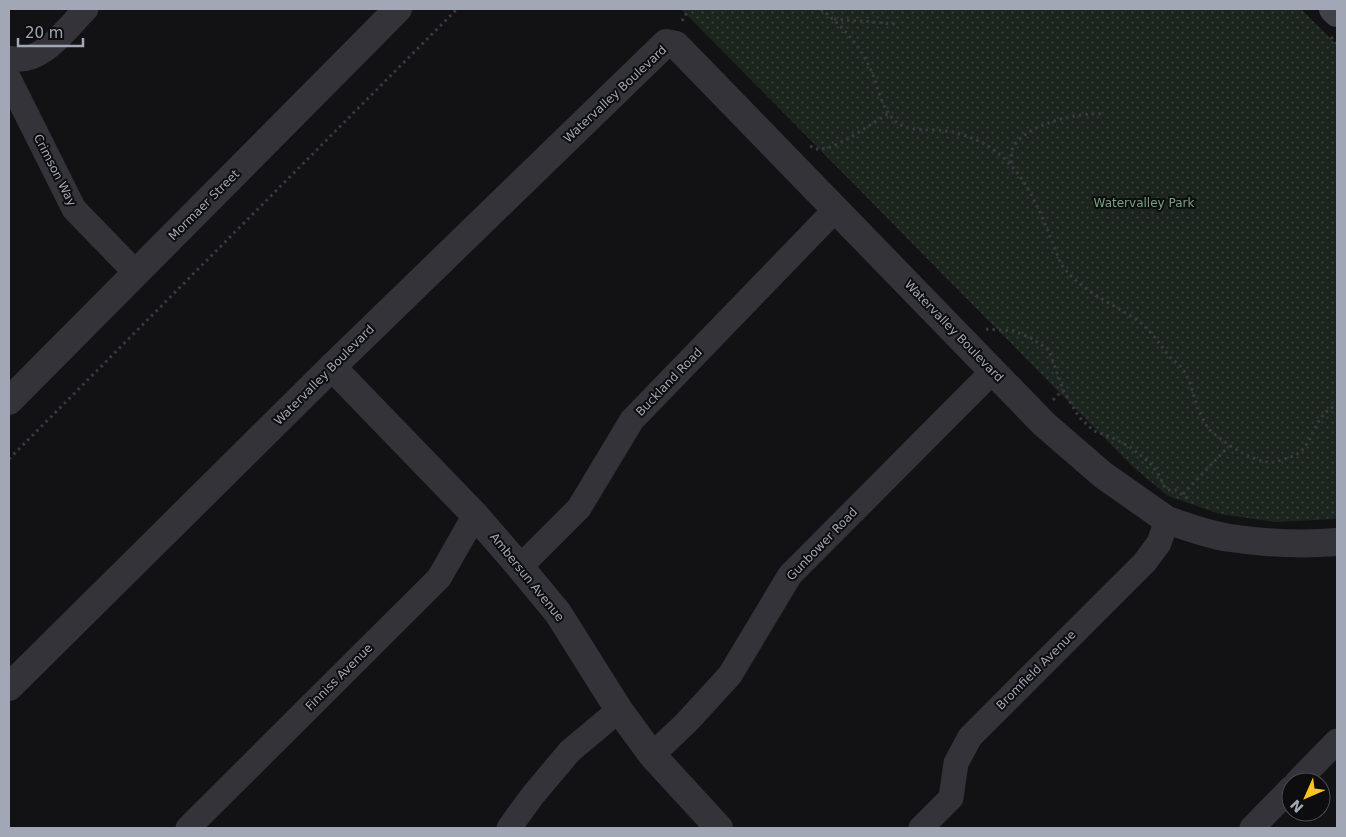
<svg xmlns="http://www.w3.org/2000/svg" width="1346" height="837" font-family="'DejaVu Sans',sans-serif">
<defs>
<pattern id="park-dots" width="8" height="8" patternUnits="userSpaceOnUse" patternTransform="scale(1.25)"><rect width="8" height="8" fill="#1c241e"/><path d="M2 2h.1M6 6h.1" fill="none" stroke="#3a413c" stroke-width="1.8" stroke-linecap="round"/></pattern>
</defs>
<rect width="100%" height="100%" fill="#121214"/>
<!-- park -->
<polygon fill="url(#park-dots)" points="681,9 1301,9 1337,45 1337,519 1276,522 1220,514 1168,496 1132,466"/>
<g fill="none" stroke-linecap="round" stroke-linejoin="round">
<!-- path -->
<g stroke="#393a40" stroke-width="3" stroke-dasharray="2.5 4" stroke-linecap="butt">
<path d="M821 9C841 25 860 45 871 70 878 86 881 108 895 121 908 133 930 128 946 131 1020 143 1037 205 1061 264 1078 289 1109 302 1134 318 1150 328 1158 343 1170 357 1173 361 1178 363 1181 367 1191 379 1193 395 1198 409 1201 415 1205 424 1209 429 1221 441 1251 461 1268 462 1274 463 1282 460 1287 458 1290 457 1294 456 1297 454 1315 443 1312 416 1337 405"/>
<polyline points="834,19 896,24"/>
<polyline points="682,21 689,9"/>
<polyline points="1331,37 1337,44"/>
<path d="M810 146C814 148 817 150 821 149 839 148 872 123 889 113"/>
<path d="M1011 163C1011 158 1011 152 1013 147 1027 124 1078 112 1103 114"/>
<polyline points="986,329 1014,331 1031,338 1049,350 1063,390 1079,417 1094,431 1111,437 1130,447 1150,463 1159,475 1165,488"/>
<polyline points="1053,400 1063,390"/>
<polyline points="9,459 457,9"/>
<polyline points="1168,490 1175,490 1191,501"/>
<polyline points="1183,494 1229,446"/>
</g>
<!-- minor -->
<g stroke="#333339" stroke-width="25">
<path d="M9 58C40 67 66 29 86 9"/>
<polyline points="9,79 74,209 136,273"/>
<polyline points="520,567 579,508 632,420 836,209"/>
<polyline points="652,755 686,723 730,675 790,575 993,371"/>
<polyline points="1297,782 1337,741"/>
<polyline points="188,828 439,578 475,515"/>
<polyline points="509,828 533,795 570,751 619,710"/>
<polyline points="921,828 951,798 956,763 970,737 1145,562 1159,543 1167,520"/>
<polyline points="1252,828 1291,788"/>
</g>
<!-- tertiary -->
<g stroke="#333339" stroke-width="28">
<polyline points="332,367 475,515 520,567 558,613 619,710 652,755 719,828"/>
<polyline points="9,401 398,9"/>
<path d="M9 687 332 367 666 43 676 45 1044 424 1103 475 1167 520C1187 527 1209 535 1230 538 1265 543 1302 545 1337 542"/>
</g>
<!-- secondary -->
<polyline stroke="#414249" stroke-width="28" points="1333,9 1337,13"/>
</g>
<g text-anchor="middle" stroke-width="4" stroke-linejoin="round" paint-order="stroke">
<!-- street labels -->
<g font-size="12" fill="#a2a7b6" stroke="#0d0d0f">
<text transform="translate(615 94) rotate(-43)" y="4">Watervalley Boulevard</text>
<text transform="translate(55 170) rotate(63)" y="4">Crimson Way</text>
<text transform="translate(204 205) rotate(-45)" y="4">Mormaer Street</text>
<text transform="translate(954 331) rotate(46)" y="4">Watervalley Boulevard</text>
<text transform="translate(324 375) rotate(-45)" y="4">Watervalley Boulevard</text>
<text transform="translate(669 382) rotate(-46)" y="4">Buckland Road</text>
<text transform="translate(822 544) rotate(-46)" y="4">Gunbower Road</text>
<text transform="translate(527 577) rotate(51)" y="4">Ambersun Avenue</text>
<text transform="translate(1036 670) rotate(-45)" y="4">Bromfield Avenue</text>
<text transform="translate(339 677) rotate(-45)" y="4">Finniss Avenue</text>
</g>
<!-- park labels -->
<g font-size="12" fill="#77a37d" stroke="#0d0d0f">
<text x="1144" y="207">Watervalley Park</text>
</g>
</g>
<!-- border -->
<rect width="1346" height="837" fill="none" stroke="#a2a7b6" stroke-width="20"/>
<!-- north arrow -->
<g transform="translate(1306 797) rotate(225)"><circle r="24" fill="#0d0d0f" stroke="#494b52"/>
<path d="M0-4L9 19L0 12L-9 19Z" fill="#ffc41f"/>
<text y="-8" font-size="14" font-weight="bold" text-anchor="middle" fill="#a2a7b6">N</text>
</g>
<!-- scale -->
<path d="M18 38v8h65v-8" fill="none" stroke="#a2a7b6" stroke-width="2.5"/>
<text x="25" y="38" font-size="15" fill="#a2a7b6" stroke="#0d0d0f" stroke-width="4" paint-order="stroke">20 m</text>
</svg>
